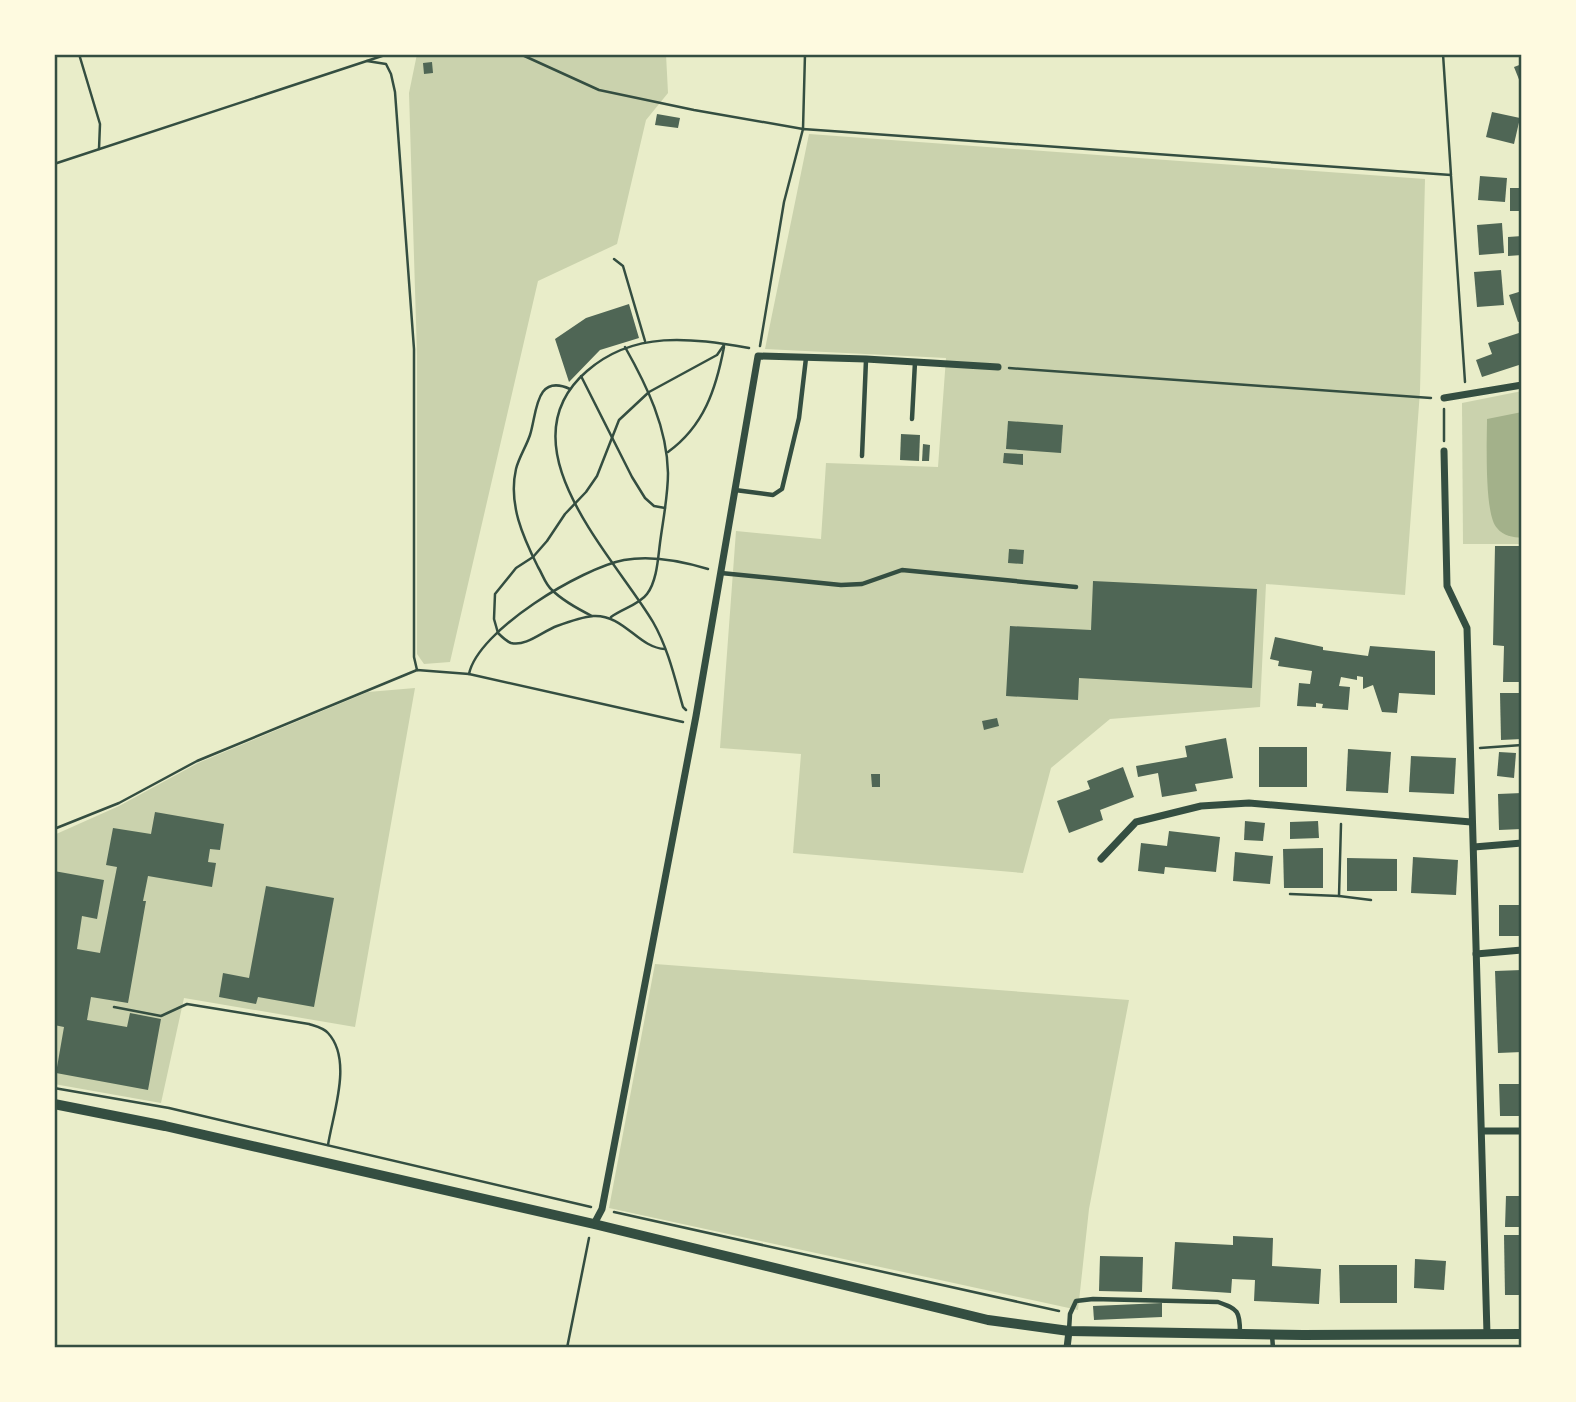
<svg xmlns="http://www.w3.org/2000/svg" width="1576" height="1402" font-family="'Exo 2',sans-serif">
<rect width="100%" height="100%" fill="#e9edc9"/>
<!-- green -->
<g fill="#cad2ad">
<polygon points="417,54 666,54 668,93 646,120 617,244 538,281 450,662 424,664 417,654 417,355 409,93"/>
<polygon points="809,134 1425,179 1420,391 1405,595 1266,584 1260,707 1110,719 1051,768 1023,873 793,853 801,754 720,748 736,531 821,539 826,463 938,467 946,358 765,349"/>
<polygon points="1522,391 1522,544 1463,544 1462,403"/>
<polygon points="415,688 355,1027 184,998 161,1103 54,1084 54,835 119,806 198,763 368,692"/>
<polygon points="655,964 1129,1000 1089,1209 1078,1310 609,1208"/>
</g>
<!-- water -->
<path fill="#a3b18a" d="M1522 412V538C1513 537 1503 536 1497 528 1484 515 1487 440 1487 419Z"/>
<!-- building -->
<g fill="#4f6655">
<polygon points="432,62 433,73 424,74 423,63"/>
<polygon points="1522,64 1522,87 1514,67"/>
<polygon points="1492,112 1520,118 1514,144 1486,137"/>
<polygon points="657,114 680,118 678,128 655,125"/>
<polygon points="1480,176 1507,178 1505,202 1478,200"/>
<rect x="1510" y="188" width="12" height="23"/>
<polygon points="1502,223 1504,253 1479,255 1477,225"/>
<polygon points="1522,236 1522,255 1508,256 1508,237"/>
<polygon points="1501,270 1504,305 1477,307 1474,272"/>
<polygon points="1522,291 1522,321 1518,322 1509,295"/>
<polygon points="629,304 639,338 600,350 569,382 555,339 586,318"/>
<polygon points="1522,332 1522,364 1482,377 1476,360 1492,354 1488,343"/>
<polygon points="1008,421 1063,425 1061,453 1006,449"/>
<polygon points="901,434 920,435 919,461 900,460"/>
<polygon points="923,444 930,445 929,461 922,461"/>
<polygon points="1004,453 1023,454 1023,465 1003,463"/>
<polygon points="1495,546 1522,546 1522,682 1503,682 1504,646 1493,645"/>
<polygon points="1009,549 1024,550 1023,564 1008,563"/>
<polygon points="1093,581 1257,589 1252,688 1079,678 1078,700 1006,696 1010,626 1091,630"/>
<polygon points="1275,637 1323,647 1323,650 1368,656 1370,646 1435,651 1435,695 1399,693 1397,713 1382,712 1373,685 1363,689 1363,677 1357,676 1357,680 1341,677 1339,686 1350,687 1348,710 1322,708 1323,704 1316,703 1316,707 1297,706 1299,683 1310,684 1312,671 1278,666 1279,661 1270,659"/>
<polygon points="1500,693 1522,693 1522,739 1501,740"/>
<polygon points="997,718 999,726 984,730 982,721"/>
<polygon points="1226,738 1233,778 1195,784 1197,791 1162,797 1158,773 1138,777 1136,766 1187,757 1185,746"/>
<rect x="1259" y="747" width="48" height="40"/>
<polygon points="1348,749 1391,752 1388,793 1346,791"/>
<polygon points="1499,752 1516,753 1514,778 1497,776"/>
<polygon points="1411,756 1456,758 1454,794 1409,792"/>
<polygon points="1123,767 1134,797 1100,810 1103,820 1069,833 1057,801 1090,789 1087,781"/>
<polygon points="871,774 880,774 880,787 872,787"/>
<polygon points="1522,793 1522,829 1499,830 1498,794"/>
<polygon points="155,812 224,824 220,850 210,849 208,862 216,863 212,887 148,876 143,901 146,901 128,1003 91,997 87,1020 127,1027 130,1013 161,1019 148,1090 56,1073 64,1027 54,1025 54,871 104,880 97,919 82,916 77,949 100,953 117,867 106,865 113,828 151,834"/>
<polygon points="1245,821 1265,823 1263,841 1244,840"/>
<polygon points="1318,821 1319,838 1290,839 1290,822"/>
<polygon points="1169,831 1220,837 1216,872 1165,867 1164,874 1138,871 1141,843 1167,846"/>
<polygon points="1323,848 1323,888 1284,888 1283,849"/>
<polygon points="1235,852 1273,856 1270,884 1233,881"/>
<polygon points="1413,857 1458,860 1456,895 1411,893"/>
<polygon points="1347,858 1397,859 1397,891 1347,891"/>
<polygon points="266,886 334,898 314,1007 258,997 256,1004 219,997 223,973 249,978"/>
<rect x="1499" y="905" width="23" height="31"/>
<polygon points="1522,970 1522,1052 1498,1053 1495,971"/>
<polygon points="1499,1084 1522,1084 1522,1116 1500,1116"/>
<polygon points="1506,1196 1522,1196 1522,1227 1505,1227"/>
<polygon points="1504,1235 1522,1235 1522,1295 1505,1295"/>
<polygon points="1233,1236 1273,1238 1272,1266 1321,1269 1319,1304 1254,1301 1255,1280 1232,1279 1231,1293 1172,1289 1175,1242 1233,1245"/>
<polygon points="1100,1256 1143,1257 1142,1292 1099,1291"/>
<polygon points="1415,1259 1446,1261 1444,1290 1414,1288"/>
<polygon points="1339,1265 1397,1265 1397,1303 1340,1303"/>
<polygon points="1162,1303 1162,1317 1094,1320 1093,1306"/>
</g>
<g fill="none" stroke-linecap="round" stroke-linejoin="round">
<!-- path -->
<g stroke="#344e41" stroke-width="2.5">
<polyline points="79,54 100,124 99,149"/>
<polyline points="520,54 599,90 694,110 803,129 805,54"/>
<polyline points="367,61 386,64 391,74 395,92 414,349 414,657 417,670"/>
<polyline points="54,164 388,54"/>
<polyline points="1451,176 1465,382"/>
<polyline points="614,259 623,266 645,341"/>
<polyline points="760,346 784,202 803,129 1451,175 1443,54"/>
<polyline points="1009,368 1431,398"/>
<polyline points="581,376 632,477 645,498 654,506 665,508"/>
<path d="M570 389C535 373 537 413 530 435 526 447 519 457 516 469 508 504 523 537 538 567 543 575 545 584 552 590 563 601 578 609 592 616"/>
<polyline points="1444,441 1444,409"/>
<path d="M668 452C704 426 716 389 724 347"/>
<path d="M611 617C622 609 640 604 647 594 657 581 658 558 660 543 663 520 668 496 668 473 667 427 647 386 625 347"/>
<path d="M665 649C638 648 624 614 593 616 582 617 568 622 557 626 543 631 526 647 511 643 506 641 502 637 498 633L494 619 495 594 516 568 533 557 547 541 565 514 586 492 597 476 619 420 649 392 717 355 724 345"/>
<path d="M469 674C478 630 582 568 624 560 651 555 682 561 708 569"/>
<path d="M686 710 683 707C675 679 668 648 653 622 613 555 501 445 587 371 634 330 691 338 749 348"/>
<polyline points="1480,748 1522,745"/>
<polyline points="54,829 119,803 197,761 417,670 469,674 683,722"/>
<polyline points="1290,894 1339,896 1371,900"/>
<polyline points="1339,896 1341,824"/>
<path d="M114 1007 161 1016 187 1004 309 1024C315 1026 324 1028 328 1033 353 1060 333 1113 328 1145"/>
<polyline points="54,1088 169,1108 591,1207"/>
<polyline points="614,1212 1059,1311"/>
<polyline points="567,1348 589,1238"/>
</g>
<!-- service -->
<g stroke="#344e41" stroke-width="4.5">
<polyline points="912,419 915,362"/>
<polyline points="862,456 866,360"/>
<polyline points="735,490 773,495 782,489 799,418 806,358"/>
<polyline points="721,573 841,585 862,584 902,570 1076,587"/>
<path d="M1069 1330 1070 1314 1076 1301 1093 1299 1218 1302C1238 1309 1240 1311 1240 1333"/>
<polyline points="1272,1335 1273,1348"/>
</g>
<!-- minor -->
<g stroke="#344e41" stroke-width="7">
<polyline points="1444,398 1522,385"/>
<polyline points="1444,451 1447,586 1467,628 1487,1334"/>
<polyline points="1474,847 1522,843"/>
<polyline points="1101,859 1136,822 1201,806 1249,803 1471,822"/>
<polyline points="1476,954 1522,950"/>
<polyline points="1482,1131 1522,1131"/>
<polyline points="594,1224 602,1209 696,716 758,356 866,359 998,367"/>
<polyline points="1067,1348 1069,1331"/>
</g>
<!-- tertiary -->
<polyline stroke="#344e41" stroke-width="10" points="54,1104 165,1126 594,1224 988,1320 1069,1331 1303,1335 1522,1334"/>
</g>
<!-- border -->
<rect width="1576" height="1402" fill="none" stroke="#fefae0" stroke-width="112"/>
<rect x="56" y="56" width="1464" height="1290" fill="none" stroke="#344e41" stroke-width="2.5"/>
</svg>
